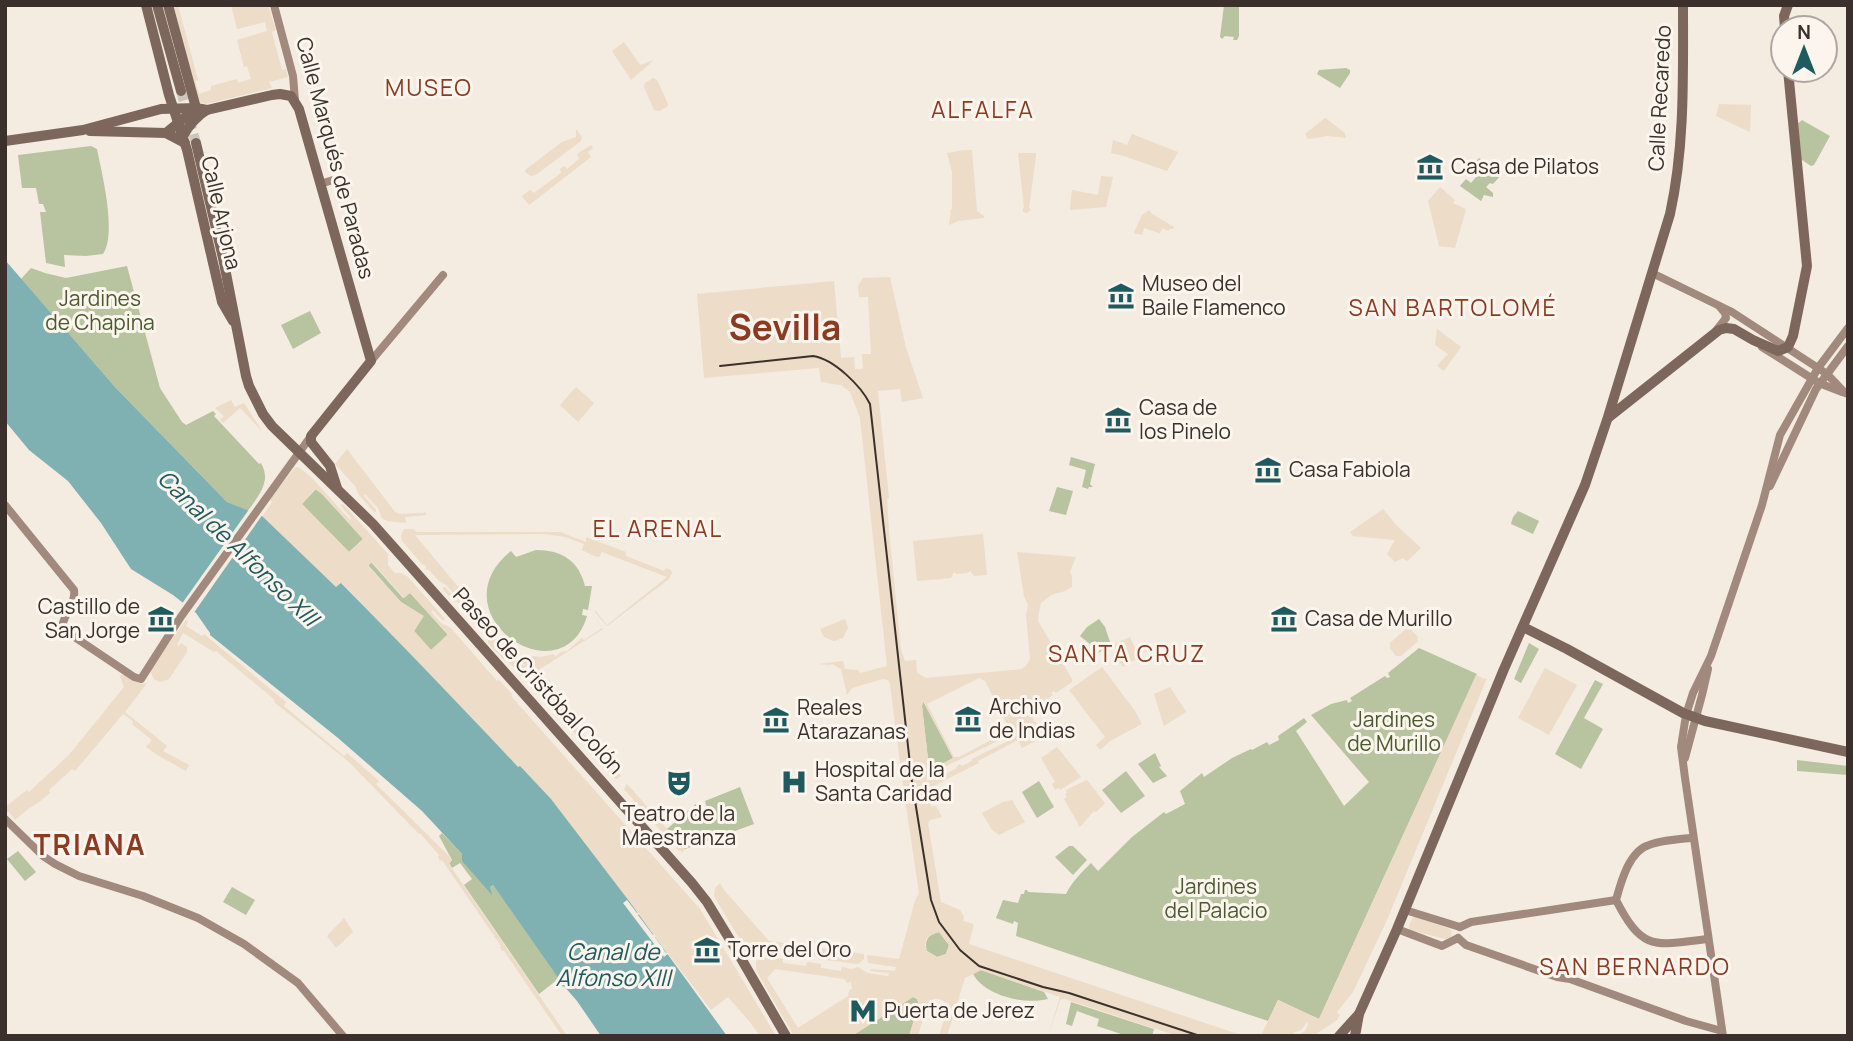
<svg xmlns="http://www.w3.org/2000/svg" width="1853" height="1041" font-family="Manrope,sans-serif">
<rect width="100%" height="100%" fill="#f4ebe1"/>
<!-- green -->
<g fill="#b8c4a0">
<polygon points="1224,5 1239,5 1239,36 1237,40 1233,40 1234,37 1225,36 1222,39 1220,37"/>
<polygon points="1346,68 1350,70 1350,73 1340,88 1317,74 1319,70"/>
<polygon points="1802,120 1830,136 1814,165 1811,166 1799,158 1796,125"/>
<path d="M91 146 97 149C102 174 117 233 103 254L86 256 64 255 65 267 46 263 40 212H46L43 204H39L36 188H22L18 155Z"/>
<polygon points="1479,158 1501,175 1493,184 1490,183 1486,187 1493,193 1493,197 1484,195 1481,201 1460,186 1466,179 1471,183 1476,177 1469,169"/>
<path d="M127 266 160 388 182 422 186 425 213 411 216 414 214 416 259 464 261 463C272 482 258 496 248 511L227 502 115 387 21 279 31 268 45 273 66 278Z"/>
<polygon points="310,311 321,333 293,349 281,325"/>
<polygon points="1071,457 1095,464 1090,484 1093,487 1089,487 1088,489 1082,487 1086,470 1069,465"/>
<polygon points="1057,487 1073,491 1066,515 1049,511"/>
<polygon points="316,489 323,495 363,539 349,552 302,504"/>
<polygon points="1518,511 1539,521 1533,534 1511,524 1513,517"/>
<path d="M536 550C562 550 579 561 585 586H592L588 610 583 609 582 615 587 616C562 700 434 614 511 551L516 557Z"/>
<polygon points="371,562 403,598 410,593 448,635 431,650 414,631 423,616 401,602 368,565"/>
<polygon points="1099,619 1105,627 1111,645 1098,653 1102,647 1095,641 1091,645 1080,636 1087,627"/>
<polygon points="1529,643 1539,649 1521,683 1514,679"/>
<path d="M1419 648 1477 674 1319 1019 1278 1000 1268 1021 1016 936 1018 923 1014 921 1013 924 996 918 1003 900 1018 903 1021 894H1024L1025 890H1027L1028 892 1066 894C1071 883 1081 873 1091 863L1098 871 1132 837 1164 812 1166 814 1185 804 1180 791 1202 773 1204 777 1232 758 1251 749 1252 750 1267 742 1269 745 1279 740 1278 736 1304 718 1307 722 1296 731 1344 806 1369 782 1311 715 1331 704 1347 700 1348 703 1352 701 1350 698 1385 676 1387 678 1390 677 1388 673Z"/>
<polygon points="1595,680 1603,684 1584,718 1603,729 1581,769 1555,754"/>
<polygon points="923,701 953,758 940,765 932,764 928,759 922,706"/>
<polygon points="1155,753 1161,766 1159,767 1167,776 1153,783 1138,764"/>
<polygon points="1797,760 1848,766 1848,775 1797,771"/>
<polygon points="1126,771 1145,796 1121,813 1102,790"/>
<polygon points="1039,781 1054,807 1037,818 1022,792"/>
<polygon points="740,787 754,824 685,849 667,829 696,804 703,810 707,809 705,801"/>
<polygon points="442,833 462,854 463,861 491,893 490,887 493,885 565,986 563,987 557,980 539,994 464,885 472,879 460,863 452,868 449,863 452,860 439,836"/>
<polygon points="1069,846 1073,846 1087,860 1073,875 1055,857"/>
<polygon points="18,851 36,872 25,881 7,859"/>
<polygon points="232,887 255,900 246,915 223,902"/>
<path d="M939 932 949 945 946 954 937 957 927 951C924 941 928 934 939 932Z"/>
<path d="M981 970 1044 992 1048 999C1025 1005 985 996 973 974Z"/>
<polygon points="913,997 917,999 919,1004 909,1036 852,1036"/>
<polygon points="1071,1002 1154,1029 1152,1036 1127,1036 1097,1026 1099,1019 1077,1011 1072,1026 1066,1024"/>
</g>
<!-- plaza -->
<g fill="#ecdcc8" fill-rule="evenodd">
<polygon points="172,5 178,5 198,80 195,81 199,94 211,90 211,86 237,79 238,83 251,79 247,66 244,67 237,40 267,31 265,22 237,29 231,5 268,5 276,30 272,32 282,70 286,69 288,77 269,82 272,88 206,104 199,102"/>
<polygon points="624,42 640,65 654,60 631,80 612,51"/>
<polygon points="653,78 657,80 668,104 667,107 659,111 654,110 644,87 645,83"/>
<polygon points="1719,104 1751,105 1750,132 1716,116"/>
<polygon points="1325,118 1345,133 1346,138 1328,136 1308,139 1305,134"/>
<polygon points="576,129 582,137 581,141 537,174 531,176 525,172 525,170 562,142 576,137"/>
<polygon points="1132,134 1178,152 1167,171 1124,156 1111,153 1113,140 1127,145"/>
<polygon points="591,145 593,148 588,152 591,157 529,205 522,196 530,190 534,193 561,173 560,169 564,166 567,169 579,159 577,154"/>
<polygon points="965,150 972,150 977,211 984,216 984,218 958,221 949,225 951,209 952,209 952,172 947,153"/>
<polygon points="1018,153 1036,153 1036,156 1029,208 1031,210 1027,213 1023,212 1023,209 1024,208"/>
<polygon points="1101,176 1113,177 1106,207 1071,210 1070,207 1072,190 1098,195"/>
<polygon points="1440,187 1455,200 1453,203 1466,209 1455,248 1439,246 1428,201"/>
<polygon points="1149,210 1152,214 1174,227 1173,229 1170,229 1168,231 1163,228 1158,235 1159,233 1144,228 1142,235 1134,233 1142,215"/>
<path d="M890 277 906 348 923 398 902 402 900 389 878 391 889 498 887 499 889 531 901 650 905 661 916 660 917 673 926 678 1022 669 1026 666 1030 659 1026 615 1028 605 1024 596 1017 552 1076 557 1070 572 1072 576V587L1065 591 1051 595 1041 603 1039 612 1038 621 1072 679V682L1056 693 1054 691 1051 693 1053 695 1031 711 1029 708 1025 711 1027 715 1030 714 1044 734 1043 737 1022 748 1018 740 978 761 979 763 929 788 926 787 924 791 932 807 936 806 942 817 930 820 928 823 941 902 960 910 964 917 963 921 974 924 969 944 1244 1036H1178L1065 999H1062L1060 1001 1048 1036 1060 997 981 970 965 978 947 1036H939L949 1004 939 999H934L928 1002 918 1036H909L919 1004 917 999 913 997 852 1036H794L756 970V961L761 958 768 957 783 959V963L806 966 807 962 821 964V968L841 971 842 967 851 969 858 967 867 973 888 976 889 973 871 971 870 969 895 971 896 967 868 963 867 955 899 959 915 901 919 893 902 779 890 684 888 680 883 679 852 688 847 695 841 669 832 664 831 665 818 664 843 661 845 669 858 670 860 673 887 666 860 418 850 392 841 385 821 382 819 368 704 378 697 294 834 281 841 358 854 357 855 369H863L862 354H871L868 297H859L858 286 863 278ZM979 678 985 681 1010 730 959 757H954L927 704ZM923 701 953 758 940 765 932 764 928 759 922 706ZM1012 734 1014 738 972 759V761L962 766 960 764 956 767 957 768 934 780 933 779 927 781 928 775ZM939 932 949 945 946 954 937 957 927 951 925 945 926 939 929 936ZM775 969 844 979 847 983 851 982 852 989 849 990 848 996 798 1028 767 978Z"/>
<polygon points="1437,329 1461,347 1444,371 1437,366 1448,354 1435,345"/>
<polygon points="576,387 594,403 578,422 560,405"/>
<polygon points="231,400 235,407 244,403 262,431 240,408 223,423 220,420 224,416 215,408"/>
<polygon points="347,449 395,512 399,514 424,513 425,511 426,515 405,517 406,523 387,521 382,518 378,508 365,494 364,496 376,510 376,512 374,512 359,495 355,486 335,464"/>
<path d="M296 467 300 468 313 479 350 520 351 518 340 505 343 504 388 554V565L395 573H401L408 577 444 618 445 620H442L433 610 431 612 441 623 451 628 497 681 499 680 512 694 511 696 700 909 776 1036H760L749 1021 728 997 711 1010 551 799 520 767H518L342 583 337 588 262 517 272 502 269 499ZM315 489 323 495 363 539 349 552 302 504ZM372 562 404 598 410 593 448 634 431 650 414 631 424 616 401 602 368 566Z"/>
<polygon points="1383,509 1397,526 1421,548 1407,561 1403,558 1395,562 1387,554 1395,540 1353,536 1350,532"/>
<polygon points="404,529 414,529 417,532 560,532 586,542 586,537 626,552 626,556 664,571 666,568 671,570 672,573 669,579 607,626 595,612 595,610 607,625 667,577 602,552 599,557 594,556 582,550 584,544 565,537 544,534 415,535 489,624 481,631 472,621 471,612 468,607 464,604 453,601 443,589 443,587 445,587 457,601 459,599 446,585 438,580 428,569 426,570 426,566 424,564 423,565 402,541 401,536"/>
<polygon points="983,534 987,575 974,576 970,571 967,573 957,574 954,572 951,578 917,581 913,541"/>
<polygon points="594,616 603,629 529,676 521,676 509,662 515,656 524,666 525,665 523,662 532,656 541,657 554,654 555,657 561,652 567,651 582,638 584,640 602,628"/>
<polygon points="845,619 848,628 843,638 834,641 824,637 820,629"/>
<polygon points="186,620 188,621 186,626 202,636 204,634 286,702 284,706 344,756 347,753 379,781 376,784 448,855 452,860 449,864 567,1036 562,1036 504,951 502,951 500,947 501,946 442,860 440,861 438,857 439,855 420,833 419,834 348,761 274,702 275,700 216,651 214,652 183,633 177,645 179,646 181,643 187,647 187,652 169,679 160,682 154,679 151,673 151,668"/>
<polygon points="1406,629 1411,630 1418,637 1417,642 1401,656 1396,656 1390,648 1390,643"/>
<polygon points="496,633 513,653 507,659 503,659 488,643 488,639"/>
<polygon points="1130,637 1139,657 1123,667 1113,653 1116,651 1111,645"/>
<polygon points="1102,667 1135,711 1142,724 1110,741 1100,750 1096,745 1105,737 1069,690"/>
<polygon points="1545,668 1577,685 1549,735 1518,718"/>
<polygon points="125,673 142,684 147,683 125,712 167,746 163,751 189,765 186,771 159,756 146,747 152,740 132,724 133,721 123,714 75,771 72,769 49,790 50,793 39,802 28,809 15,820 9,812 5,812 5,804 8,805 27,790 29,792 69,755 124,687 120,676"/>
<polygon points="1476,675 1485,679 1487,678 1387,920 1353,992 1337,1012 1340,1015 1337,1020 1313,1036 1297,1036 1305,1031 1308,1024 1307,1022 1301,1030 1293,1033 1294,1036 1261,1036 1278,1000 1319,1019"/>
<polygon points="1170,687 1186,712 1164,726 1154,694"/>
<polygon points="561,708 579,729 621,776 617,779 614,778 560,717 558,713"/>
<polygon points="1057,747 1081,777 1060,790 1059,788 1055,790 1052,784 1055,782 1041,758"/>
<polygon points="1087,780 1105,803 1096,812 1094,811 1080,827 1064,799 1067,797 1065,794 1067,793 1066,790"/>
<polygon points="627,784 685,849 683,852 678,850 624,789"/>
<polygon points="1012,800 1025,822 999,835 992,830 982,813 1003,802"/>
<polygon points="720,883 724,890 769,941 864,954 864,959 858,964 818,959 818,956 804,954 804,956 788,954 788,952 774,950 773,952 745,948 714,896 715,888"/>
<polygon points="1415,917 1450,929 1452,933 1450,938 1445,939 1410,930 1409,926 1412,919"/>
<polygon points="344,918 353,932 336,948 327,936"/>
</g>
<!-- water -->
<path fill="#7fb0b2" d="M5 260 115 387 227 502 262 516 336 587 341 583C401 644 459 704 518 767L520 766 551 799 629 901 727 1036H601L577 1001 564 986 493 885 490 887 492 895 462 861V854L422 811 338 738 210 635V633L196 613 173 595 131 569 101 523 68 481 29 450 5 421Z"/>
<!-- pier -->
<g fill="#f4ebe1">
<polygon points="250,508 263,514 193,614 181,605"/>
<polygon points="627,900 637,913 640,913 638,915 653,935 655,934 655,937 666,953 669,953 664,957 623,903"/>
</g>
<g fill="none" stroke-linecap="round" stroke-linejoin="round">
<!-- primary-tunnel -->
<polyline stroke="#cfc6bd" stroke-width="10" stroke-dasharray="10 5" stroke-linecap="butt" points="181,91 196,143"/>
<!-- secondary -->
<g stroke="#a18a7d" stroke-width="8">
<polyline points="274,5 293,76 295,100"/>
<polyline points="320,184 333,180"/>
<polyline points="1652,273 1732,312 1818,368 1827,374 1845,393"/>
<polyline points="1715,332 1726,318 1725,313 1719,306"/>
<polyline points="1762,347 1819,383 1842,392"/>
<polyline points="371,361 443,275"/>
<polyline points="1770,486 1816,389 1848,346"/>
<path d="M5 505 74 590C76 604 64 613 62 627L64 630 134 677 141 679 180 618 311 436"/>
<polyline points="1685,758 1702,695 1708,669"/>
<polyline points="5,819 43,856 55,864 79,876 143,896 198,918 244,944 298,983 343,1036"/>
<path d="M1693 838C1679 839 1663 840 1649 845 1629 851 1621 882 1616 900 1643 953 1656 945 1708 939"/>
<polyline points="1405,910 1460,927"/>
<polyline points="1460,927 1471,922 1616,900"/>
<polyline points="1397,929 1442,946 1458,938"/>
<polyline points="1458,938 1466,945 1557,977 1570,979 1686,1021 1722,1031"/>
<polyline points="1723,1036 1685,778 1681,747 1686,715 1693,693 1711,656 1762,505 1780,435 1818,368 1848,328"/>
</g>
<!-- primary -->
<g stroke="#7d675c" stroke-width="10">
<polyline points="146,5 169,95 187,150 222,302 233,321"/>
<polyline points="157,5 181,91"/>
<polyline points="168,5 196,108"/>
<polyline points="1785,28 1784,16 1788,5"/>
<polyline points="90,131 166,133 185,143"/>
<polyline points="166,133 196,108"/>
<path d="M183 136C188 126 198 115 207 110L272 95 280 94 291 96 299 109 371 361 311 436V442L330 466 337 488"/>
<polyline points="5,141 83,130 161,109 196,108 207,110"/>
<polyline points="196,143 223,258 246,376 249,386 263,414 272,426 373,524 692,883 707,902 735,948 786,1036"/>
<polyline points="1609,417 1719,330 1726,328 1734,329 1753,340 1778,351 1788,347 1793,336 1807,266 1788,70"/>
<polyline points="1523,627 1567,649 1683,713 1705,721 1848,752"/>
<polyline points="1339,1036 1359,1014"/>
<path d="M1355 1036 1359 1014 1397 929 1504 669 1585 485 1608 417 1670 214C1685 146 1683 75 1683 5"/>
</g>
<!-- tram -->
<path stroke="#3b302b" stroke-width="2" d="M720 366 813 356C834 359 861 386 870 404L912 782 931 900 939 922 960 950 979 966 1043 987 1069 993 1200 1036"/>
</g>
<!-- icons -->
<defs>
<g id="museum-bare" transform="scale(2.1)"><path d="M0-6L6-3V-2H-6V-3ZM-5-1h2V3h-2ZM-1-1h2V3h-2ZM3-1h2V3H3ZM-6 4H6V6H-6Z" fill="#1f5a5e" stroke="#fbf5ee" stroke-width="2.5" paint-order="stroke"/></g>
<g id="hospital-bare" transform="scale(2.1)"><path d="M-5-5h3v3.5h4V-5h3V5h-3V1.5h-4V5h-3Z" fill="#1f5a5e" stroke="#fbf5ee" stroke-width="2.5" paint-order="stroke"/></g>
<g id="theatre-bare" transform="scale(2.1)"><path d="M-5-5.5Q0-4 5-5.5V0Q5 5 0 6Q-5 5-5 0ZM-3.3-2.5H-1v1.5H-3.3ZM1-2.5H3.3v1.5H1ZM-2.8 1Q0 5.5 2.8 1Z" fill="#1f5a5e" stroke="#fbf5ee" stroke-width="2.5" paint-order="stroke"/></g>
<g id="metro-bare" transform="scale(2.1)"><path d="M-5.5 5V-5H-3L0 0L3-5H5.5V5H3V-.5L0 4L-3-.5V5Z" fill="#1f5a5e" stroke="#fbf5ee" stroke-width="2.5" paint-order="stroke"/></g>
</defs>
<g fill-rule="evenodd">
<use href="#museum-bare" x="1430" y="167"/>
<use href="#museum-bare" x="1121" y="296"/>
<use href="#museum-bare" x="1118" y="420"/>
<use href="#museum-bare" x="1268" y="470"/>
<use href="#museum-bare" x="161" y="619"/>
<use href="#museum-bare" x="1284" y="619"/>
<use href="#museum-bare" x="968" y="719"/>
<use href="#museum-bare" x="776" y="720"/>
<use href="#hospital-bare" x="794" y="782"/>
<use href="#theatre-bare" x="679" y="783"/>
<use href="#museum-bare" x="707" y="950"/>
<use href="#metro-bare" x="863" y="1011"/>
</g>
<g text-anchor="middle" stroke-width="6" stroke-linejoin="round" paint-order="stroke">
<!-- street labels -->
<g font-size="21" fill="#3b302b" stroke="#fbf5ee">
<text transform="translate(1660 98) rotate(-87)" y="7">Calle Recaredo</text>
<text transform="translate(335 158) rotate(75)" y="7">Calle Marqués de Paradas</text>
<text transform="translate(221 213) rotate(77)" y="7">Calle Arjona</text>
<text transform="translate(538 681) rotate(48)" y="7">Paseo de Cristóbal Colón</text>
</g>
<!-- poi labels -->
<g font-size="21" fill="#3b302b" stroke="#fbf5ee" text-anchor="start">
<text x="1451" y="174">Casa de Pilatos</text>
<text x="1142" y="291">Museo del<tspan x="1142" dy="24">Baile Flamenco</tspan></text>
<text x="1139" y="415">Casa de<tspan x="1139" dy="24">los Pinelo</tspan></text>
<text x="1289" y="477">Casa Fabiola</text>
<text x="140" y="614" text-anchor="end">Castillo de<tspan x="140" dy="24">San Jorge</tspan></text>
<text x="1305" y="626">Casa de Murillo</text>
<text x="989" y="714">Archivo<tspan x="989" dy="24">de Indias</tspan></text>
<text x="797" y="715">Reales<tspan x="797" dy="24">Atarazanas</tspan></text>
<text x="815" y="777">Hospital de la<tspan x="815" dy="24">Santa Caridad</tspan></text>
<text x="679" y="821" text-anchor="middle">Teatro de la<tspan x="679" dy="24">Maestranza</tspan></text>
<text x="728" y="957">Torre del Oro</text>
<text x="884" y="1018">Puerta de Jerez</text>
</g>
<!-- park labels -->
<g font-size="21" fill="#4a5a2e" stroke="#fbf5ee">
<text x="100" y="306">Jardines<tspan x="100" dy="24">de Chapina</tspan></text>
<text x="1394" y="727">Jardines<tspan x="1394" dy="24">de Murillo</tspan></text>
<text x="1216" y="894">Jardines<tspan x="1216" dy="24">del Palacio</tspan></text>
</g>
<!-- neighbourhood labels -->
<g font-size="23" letter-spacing="2" fill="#8c3b22" stroke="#fbf5ee">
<text x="429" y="96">MUSEO</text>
<text x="983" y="118">ALFALFA</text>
<text x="1453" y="316">SAN BARTOLOMÉ</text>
<text x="658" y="537">EL ARENAL</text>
<text x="1127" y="662">SANTA CRUZ</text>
<text x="1635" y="975">SAN BERNARDO</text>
</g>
<!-- water labels -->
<g font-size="23" font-style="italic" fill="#1f5a5e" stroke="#fbf5ee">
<text transform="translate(238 548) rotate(44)" y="8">Canal de Alfonso XIII</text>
<text x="613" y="960">Canal de<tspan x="613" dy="26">Alfonso XIII</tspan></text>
</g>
<!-- district labels -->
<g font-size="28" font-weight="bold" letter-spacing="2" fill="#8c3b22" stroke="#fbf5ee">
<text x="90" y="855">TRIANA</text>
</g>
<!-- town labels -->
<g font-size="35" font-weight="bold" fill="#8c3b22" stroke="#fbf5ee">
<text x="785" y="340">Sevilla</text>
</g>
</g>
<!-- border -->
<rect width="1853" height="1041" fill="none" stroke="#3b302b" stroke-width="14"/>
<!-- north arrow -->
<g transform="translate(1804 49)"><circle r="33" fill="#fbf5ee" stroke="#aea6a0" stroke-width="2"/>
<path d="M0-5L12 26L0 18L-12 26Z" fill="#1f5a5e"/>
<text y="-10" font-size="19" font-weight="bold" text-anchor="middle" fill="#3b302b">N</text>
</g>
</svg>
